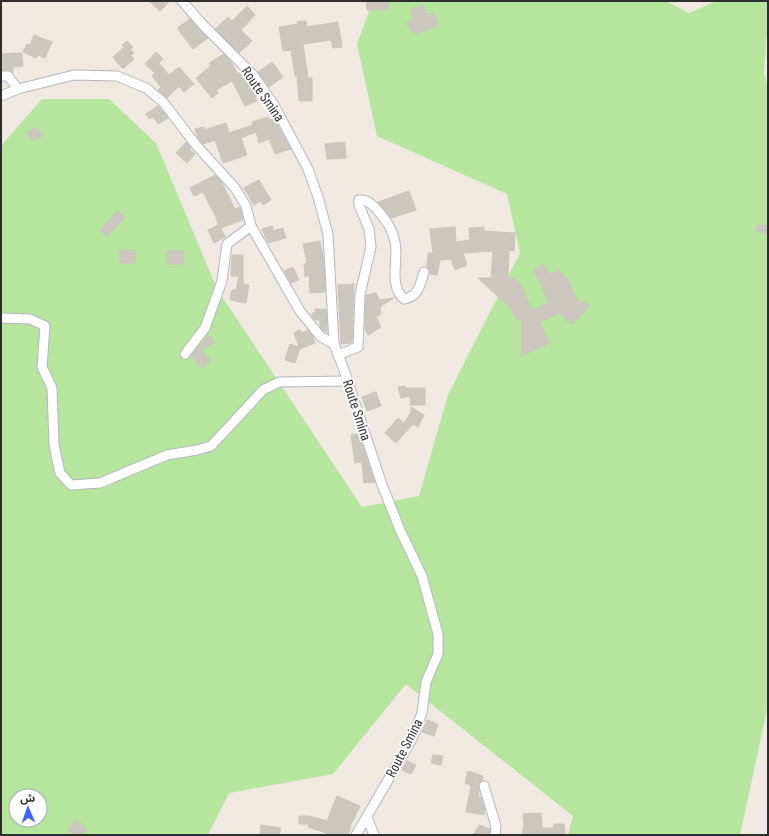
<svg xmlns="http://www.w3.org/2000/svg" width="769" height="836" font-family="'Sofia Sans Condensed','Noto Sans Arabic',sans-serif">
<rect width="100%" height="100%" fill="#efe9e1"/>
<!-- green -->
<path fill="#b6e59e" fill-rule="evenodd" d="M373 1H666L689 13 716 1H768V20L764 72 768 88V705L740 835H568L573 816 406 684 333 774 229 793 208 835H1V146L42 99H109L156 143 217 289 362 507 419 496 448 395 520 253 507 194 377 136 357 44ZM16 796H40V820H16Z"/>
<!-- building -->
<g fill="#cbc7bf" stroke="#cbc5ba">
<polygon points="149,1 170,1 160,11"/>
<polygon points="366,1 389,1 390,9 367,10"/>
<polygon points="423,5 427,15 433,12 438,25 416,34 414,30 411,31 407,23 414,20 410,10"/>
<polygon points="247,6 255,15 241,30 252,41 239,53 215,29 228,17 232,21"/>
<polygon points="190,19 208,38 193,49 177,28"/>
<polygon points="306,21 307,27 338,22 342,47 333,48 331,40 303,44 308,78 312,78 312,101 299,101 297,75 295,76 291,50 283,51 279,27 298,24 297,22"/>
<polygon points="34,35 52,42 45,58 38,55 36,58 23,52 27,44 30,45"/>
<polygon points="127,41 133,47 130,49 134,53 131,56 134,59 123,69 113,57 124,47 122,45"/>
<polygon points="156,52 163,59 159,63 169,75 179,67 194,84 184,92 179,86 167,98 158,90 161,87 152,76 155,73 145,64"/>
<polygon points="22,53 23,66 13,67 13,73 10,70 1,70 1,54"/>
<polygon points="224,54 229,59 238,74 241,72 253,88 254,87 259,94 255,96 257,101 245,106 232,81 216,90 218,93 212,98 196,78 211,66 209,63"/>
<polygon points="272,62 283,77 269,87 258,72"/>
<polygon points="158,106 168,118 158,124 153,117 149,119 146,114"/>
<polygon points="268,117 269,120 274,119 291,149 275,154 269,139 259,143 256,132 241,138 247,155 223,163 215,140 203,144 198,138 195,129 204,127 204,130 226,123 229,133 253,125 252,122"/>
<polygon points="37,127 42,136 32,140 27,132"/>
<polygon points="186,142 191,148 189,149 195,154 187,163 176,153"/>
<polygon points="345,142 346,158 327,159 325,144"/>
<polygon points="215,175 221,181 235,209 240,207 243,220 221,228 225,237 214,243 208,230 218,225 216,217 203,192 194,196 190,188"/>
<polygon points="259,180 271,200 263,205 261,201 254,205 244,188"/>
<polygon points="409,191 416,210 391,218 378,202"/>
<polygon points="117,211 125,217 107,237 100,230"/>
<polygon points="757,225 768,225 768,235 755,230"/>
<polygon points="272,226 273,231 283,228 286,238 268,243 262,229"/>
<polygon points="455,227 456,242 470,240 469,228 484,227 484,231 515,233 514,251 509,250 508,278 514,278 521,285 532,310 549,303 534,270 543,265 551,274 558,270 568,279 579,304 584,301 590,306 572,325 559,313 540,322 549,343 521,356 521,319 516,319 511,309 478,278 491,278 493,251 463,253 467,265 455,270 451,259 440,260 437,275 430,274 430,270 427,267 428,253 433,253 430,229"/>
<polygon points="320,241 324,262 325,292 310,293 309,275 305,277 304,264 307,263 303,244"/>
<rect x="120" y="250" width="15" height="13"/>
<polygon points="167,251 184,251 183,264 167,264"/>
<polygon points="232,255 243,255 243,284 249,285 246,303 230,300 232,290 236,290 239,276 231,276"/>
<polygon points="293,267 299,280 291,283 284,271"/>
<polygon points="354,284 352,343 341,344 338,285"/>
<polygon points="376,293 380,300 394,298 380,307 381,314 376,317 381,327 368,335 365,329 366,295"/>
<polygon points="315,309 326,309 327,333 320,327 320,320 315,320 312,316 312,313 315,313"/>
<polygon points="300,330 301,333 308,330 312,335 315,343 300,349 295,363 285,360 290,344 299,347 294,333"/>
<polygon points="210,336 214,343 201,350 211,360 203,368 191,356 203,342 204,340"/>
<polygon points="405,386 405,388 425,388 425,405 411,405 410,396 401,398 398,387"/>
<polygon points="376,392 381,406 367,411 362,397"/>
<polygon points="411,407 424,415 418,427 413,424 396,443 385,433 398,418 404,423 411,412"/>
<polygon points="359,434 369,466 375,482 364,483 362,462 355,463 351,435"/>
<polygon points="427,720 438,724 434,736 422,732"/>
<polygon points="433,755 443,756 441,765 431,763"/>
<polygon points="407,761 416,765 411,774 402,770"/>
<polygon points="468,771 483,776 482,780 478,784 479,791 478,797 481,797 485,811 484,815 466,812 471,785 465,783"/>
<polygon points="337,796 360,806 353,821 352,821 348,835 326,835 326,833 308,827 309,824 299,824 299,816 309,816 327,821"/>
<polygon points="541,813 542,828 554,828 554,824 564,824 565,835 522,835 524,825 523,814"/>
<polygon points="77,820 87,830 82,835 73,835 67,829"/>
<polygon points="261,825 281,828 279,835 260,835"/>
<polygon points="479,825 490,829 489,835 473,835"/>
</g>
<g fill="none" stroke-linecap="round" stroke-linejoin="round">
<!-- minor casing -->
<g stroke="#b4b7c1" stroke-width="11">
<g id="minor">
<polyline points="182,1 204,26 254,76 274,105 308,169 318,197 328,234 334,344 343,367 381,482 400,530 422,576 438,634 438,654 426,682 422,713 412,739 356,835"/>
<polyline points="1,76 8,76 18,89"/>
<polyline points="1,96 18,89 74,75 117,76 146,88 163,102 196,145 235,188 246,206 251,226 300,311 320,336 334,344"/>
<polyline points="1,318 30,319 45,326 42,367 52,388 54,445 60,473 71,485 100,483 167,455 197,450 211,446 263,390 279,382 348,381"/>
<polyline points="185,354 205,328 222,281 227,244 251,226"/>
<path d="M338 355 358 347 360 294 371 247 369 229 359 205V200C368 199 374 206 379 212 387 222 393 230 395 242 399 260 388 285 404 299 419 296 420 285 424 272"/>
<polyline points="484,786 496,826 495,835"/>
<polyline points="367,817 374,835"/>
</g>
</g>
<!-- minor -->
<use href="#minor" stroke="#fff" stroke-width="9"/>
</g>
<g text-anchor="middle" stroke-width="3.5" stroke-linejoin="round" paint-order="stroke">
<!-- street labels -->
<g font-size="15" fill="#2e2e2e" stroke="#fff">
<text transform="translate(263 94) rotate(55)" y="5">Route Smina</text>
<text transform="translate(357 410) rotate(72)" y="5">Route Smina</text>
<text transform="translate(404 748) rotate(-63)" y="5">Route Smina</text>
</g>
</g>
<!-- border -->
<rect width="769" height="836" fill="none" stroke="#2e2e2e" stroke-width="4"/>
<!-- north arrow -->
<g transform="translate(28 808) rotate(358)"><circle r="19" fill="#ffffff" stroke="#ababab"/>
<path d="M0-3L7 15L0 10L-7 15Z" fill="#4264fb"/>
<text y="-6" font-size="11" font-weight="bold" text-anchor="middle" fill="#2e2e2e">ش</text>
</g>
</svg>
